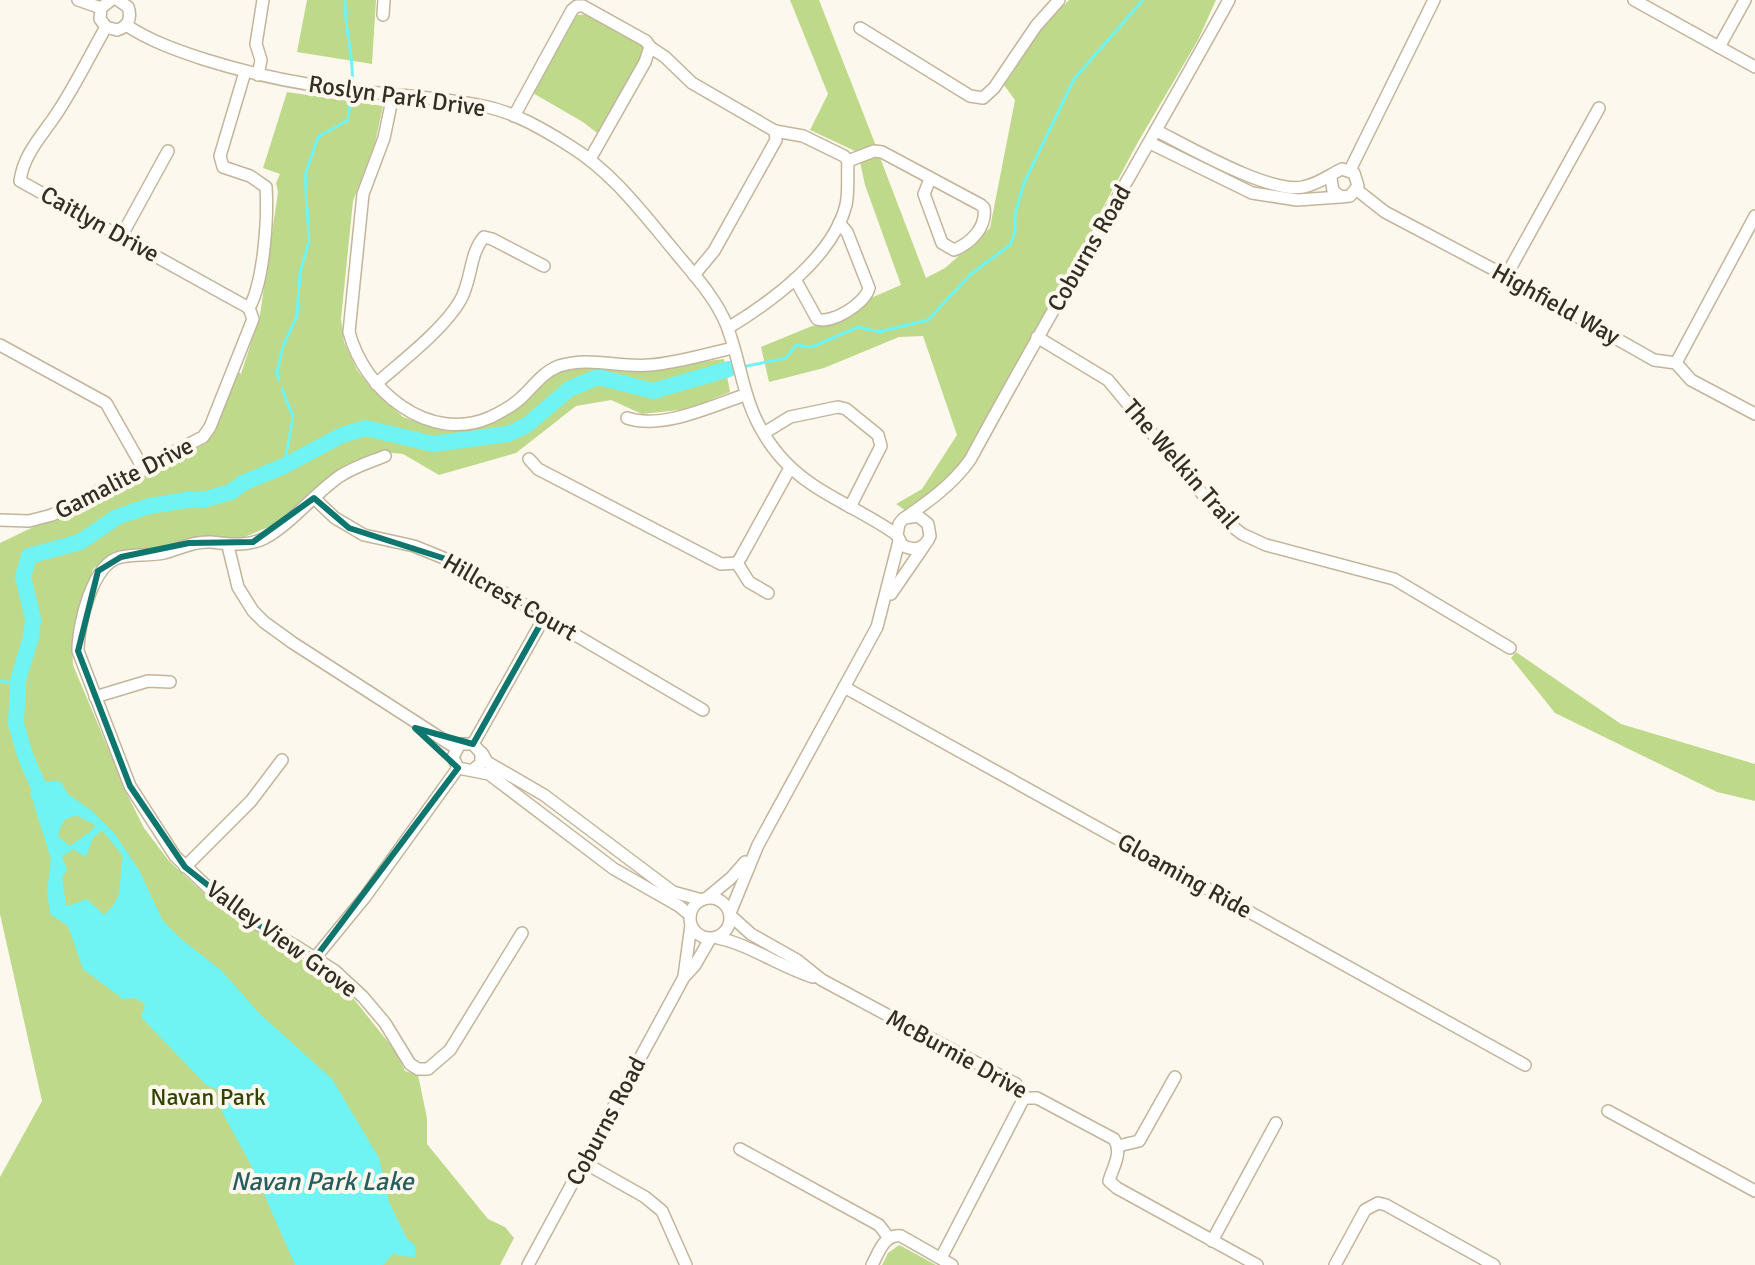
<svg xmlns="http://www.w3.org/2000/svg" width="1755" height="1265" font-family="Signika,sans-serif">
<rect width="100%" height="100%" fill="#fdf8ed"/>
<!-- green -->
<g fill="#bed98a">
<polygon points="307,0 376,0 372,64 297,52"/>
<polygon points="790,0 819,0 876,146 855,151 810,130 828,94"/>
<polygon points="1069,0 1216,0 1198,40 1138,142 967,462 909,513 896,504 922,489 957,435 923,336 899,337 824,368 769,382 761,347 812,326 831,324 873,297 901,285 865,185 860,162 879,155 926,278 945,268 990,228 1015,100 1004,85 1042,27"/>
<polygon points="591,14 642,43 646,54 601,136 583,122 531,92 577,15"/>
<polygon points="287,92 383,106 375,143 353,201 341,319 344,342 357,370 372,389 403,417 431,427 479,425 558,372 582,366 662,370 691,363 724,359 730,392 689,409 642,414 611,400 576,406 516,453 439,475 403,454 384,452 337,472 271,526 242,538 195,537 164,547 112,553 93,569 72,639 73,665 128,796 144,828 169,861 222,910 325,974 353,998 396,1052 405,1071 418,1075 427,1118 427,1144 488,1219 505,1227 514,1238 500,1265 0,1265 0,1177 42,1101 0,914 0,543 197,448 206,443 212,434 238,372 241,374 260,315 278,192 276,183 280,174 263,168"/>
<polygon points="1516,652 1621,724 1755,764 1755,801 1717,792 1555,713 1511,658"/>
<polygon points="899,1245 903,1247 936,1265 882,1265 888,1253"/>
</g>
<!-- water -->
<path fill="#6ff3f3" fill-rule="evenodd" d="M60 781 68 794 92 811 114 833 139 870 163 921 180 938 222 971 258 1012 332 1079 379 1158 389 1202 407 1239 415 1245 416 1257 400 1256 394 1253 383 1265H295L252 1167 222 1112 217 1089 206 1085 141 1017 145 1004 135 998 123 999 83 969 68 926 50 914 47 891 51 859 30 792 41 782ZM78 816 95 825 91 831 70 846 58 836C62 823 63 817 78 816ZM102 830 123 856C117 881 127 895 104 915L87 899 71 905H66L62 878 67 870 62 857 73 849 86 857 93 838Z"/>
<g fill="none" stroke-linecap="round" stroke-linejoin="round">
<!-- stream -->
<g stroke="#6ff3f3" stroke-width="3">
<path d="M345 0C344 29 355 58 352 87"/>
<polyline points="742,367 786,358 796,345 812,347 858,327 879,332 928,320 971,274 1010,245 1015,233 1015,214 1024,183 1074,79 1143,0"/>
<polyline points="279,380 277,373 283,346 297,316 300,273 309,241 305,175 318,137 348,120 350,102"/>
<polyline points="282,389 293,417 284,466"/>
<polyline points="0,681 18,684"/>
</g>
<!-- river -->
<polyline stroke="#6ff3f3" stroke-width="16" points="38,785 26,758 16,724 18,680 31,637 33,619 23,577 29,556 80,542 117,517 149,506 187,500 206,499 231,492 243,483 284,466 342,435 366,428 433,444 508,434 527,425 569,389 598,377 653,391 729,369"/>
<!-- minor casing -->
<g stroke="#c2b59b" stroke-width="14">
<g id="minor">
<polyline points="78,0 101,8"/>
<path d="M111 0 101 8 100 19 106 27 117 30C128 27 132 18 128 7L118 0"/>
<polyline points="1634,0 1755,67"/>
<polyline points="383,15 384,0"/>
<path d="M126 25C150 41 176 50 203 59 257 76 312 87 369 92 406 96 446 98 483 106 514 112 543 129 570 146 612 172 641 211 672 248 692 273 715 296 727 326 745 375 742 410 778 454 810 493 857 506 897 535"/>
<path d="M106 27C90 55 76 84 59 110 44 134 24 152 20 181L249 308"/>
<polyline points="860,28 970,96 983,98 994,88 1036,26 1059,0"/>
<polyline points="650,47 665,57 692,83 775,131 776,140 714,251 694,275"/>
<polyline points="1719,47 1745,0"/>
<path d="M245 72 220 156 223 167 250 176 266 187C268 218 264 282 249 308"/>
<polyline points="258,75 261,60 256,44 263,0"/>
<path d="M393 95 384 138 363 194 349 332C364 390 429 445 491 417 501 412 514 405 522 397 534 386 543 372 559 366 590 356 619 368 650 365 677 363 706 354 733 348"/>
<polyline points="514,116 572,10 577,6 583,6 646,41 650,47 645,62 590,159"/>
<polyline points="775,131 803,136 844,156 848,161"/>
<path d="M1157 131C1189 147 1270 194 1303 187 1319 184 1329 175 1342 169L1354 173 1358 186 1350 196 1341 197 1333 191 1331 178"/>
<polyline points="1150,143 1252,193 1297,200 1340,197"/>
<polyline points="1350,170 1434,0"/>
<polyline points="1357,190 1385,212 1506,276 1654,360 1676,363 1691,380 1755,414"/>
<polyline points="122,235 168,151"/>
<polyline points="1506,276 1599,108"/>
<path d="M795 279 817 319C831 325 866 303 869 288L847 232 839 223"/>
<path d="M728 328C771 302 833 257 846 205 849 191 847 175 848 161L874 151 882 152 981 205 984 208C987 227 971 243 954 250L942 243 924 194 930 179"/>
<polyline points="1037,337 1108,380 1224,520 1242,534 1266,545 1394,579 1510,648"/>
<polyline points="0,345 106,403 144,470"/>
<polyline points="1676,363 1755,216"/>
<path d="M376 384C403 360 442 331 460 301 472 281 469 254 484 237L492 239 544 266"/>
<path d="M627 418C663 430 711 406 745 395"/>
<polyline points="764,433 790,417 838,407 846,409 878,435 881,446 850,507"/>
<path d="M385 456C370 462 354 467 340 476 314 494 293 522 265 538 247 547 229 544 211 542 193 541 180 549 164 553 150 556 135 554 121 557 92 563 78 625 78 651L130 786 175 856 219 898 257 924 294 945 335 971 363 997 385 1023 410 1064 418 1069H428L450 1050 522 933"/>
<polyline points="529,459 538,469 721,564 737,563 741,557 790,468"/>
<polyline points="314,498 335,518 364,535 414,546 446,559 703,710"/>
<path d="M905 518 918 516 928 524 930 536C925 549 914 552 902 545L897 535 899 524 903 519C928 502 952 485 970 460 1054 305 1144 154 1229 0"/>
<polyline points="0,520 29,521 52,515 203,437 210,427 253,319 249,308"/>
<polyline points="228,546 238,587 253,611 264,622 293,643 456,748"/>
<polyline points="737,563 749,582 768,593"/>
<polyline points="891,594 924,546"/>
<polyline points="844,687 1525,1065"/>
<polyline points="95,697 148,681 170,682"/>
<polyline points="473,744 545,616"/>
<polyline points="482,753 487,762 544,795 673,892 702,900"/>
<polyline points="473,770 481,763 481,753 473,744 460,744 453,757 458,768 489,774 614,869 679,906 690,915"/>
<polyline points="185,867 251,801 282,760"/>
<circle cx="710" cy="918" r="20"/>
<polyline points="707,898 731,878 745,862"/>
<polyline points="730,913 758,845 877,627 899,541"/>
<polyline points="731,916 751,934 797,960 822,980 1016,1084 1024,1098"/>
<path d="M718 938C751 945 780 967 813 977"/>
<polyline points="315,958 365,897 458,768"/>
<polyline points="684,976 691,925"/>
<path d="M1024 1098H1037L1114 1139C1123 1154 1113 1166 1109 1181L1117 1188 1257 1265"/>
<polyline points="1608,1111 1755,1191"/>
<polyline points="1118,1146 1139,1141 1175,1077"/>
<polyline points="740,1149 879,1225 889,1238"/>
<polyline points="583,1162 645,1197 662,1211 686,1265"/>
<polyline points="1212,1241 1276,1123"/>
<polyline points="941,1258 1024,1098"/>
<polyline points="528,1265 684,977 695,965 710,939"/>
<path d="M872 1265C879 1252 884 1234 901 1236L952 1265"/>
<polyline points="1335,1265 1365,1210 1378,1203 1386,1205 1494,1265"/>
</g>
</g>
<!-- minor -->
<use href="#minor" stroke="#fff" stroke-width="11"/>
</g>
<!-- marked area -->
<path fill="none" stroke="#0f766e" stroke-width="6" stroke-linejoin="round" d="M314 498 349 528 446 559 545 616 473 744 415 728 458 768 315 958 257 924 185 867 130 786 78 651 98 571 121 557 189 543 253 542Z"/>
<g text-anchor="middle" stroke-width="8" stroke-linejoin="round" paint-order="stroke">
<!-- street labels -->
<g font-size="24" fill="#332e23" stroke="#fdf8ed">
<text transform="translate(397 96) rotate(8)" y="8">Roslyn Park Drive</text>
<text transform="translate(100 224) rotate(29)" y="8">Caitlyn Drive</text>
<text transform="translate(1089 248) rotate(-60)" y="8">Coburns Road</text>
<text transform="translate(1556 304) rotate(29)" y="8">Highfield Way</text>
<text transform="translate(1181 464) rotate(49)" y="8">The Welkin Trail</text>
<text transform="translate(124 478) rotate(-27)" y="8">Gamalite Drive</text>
<text transform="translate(510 597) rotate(30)" y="8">Hillcrest Court</text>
<text transform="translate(1185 876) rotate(29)" y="8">Gloaming Ride</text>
<text transform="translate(282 939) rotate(36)" y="8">Valley View Grove</text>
<text transform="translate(957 1054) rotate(29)" y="8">McBurnie Drive</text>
<text transform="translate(606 1121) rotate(-62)" y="8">Coburns Road</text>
</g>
<!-- park labels -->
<g font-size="24" fill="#334402" stroke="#fdf8ed">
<text x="208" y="1105">Navan Park</text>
</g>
<!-- water labels -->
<g font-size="26" font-style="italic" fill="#265d5e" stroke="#fdf8ed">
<text x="322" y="1190">Navan Park Lake</text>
</g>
</g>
</svg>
